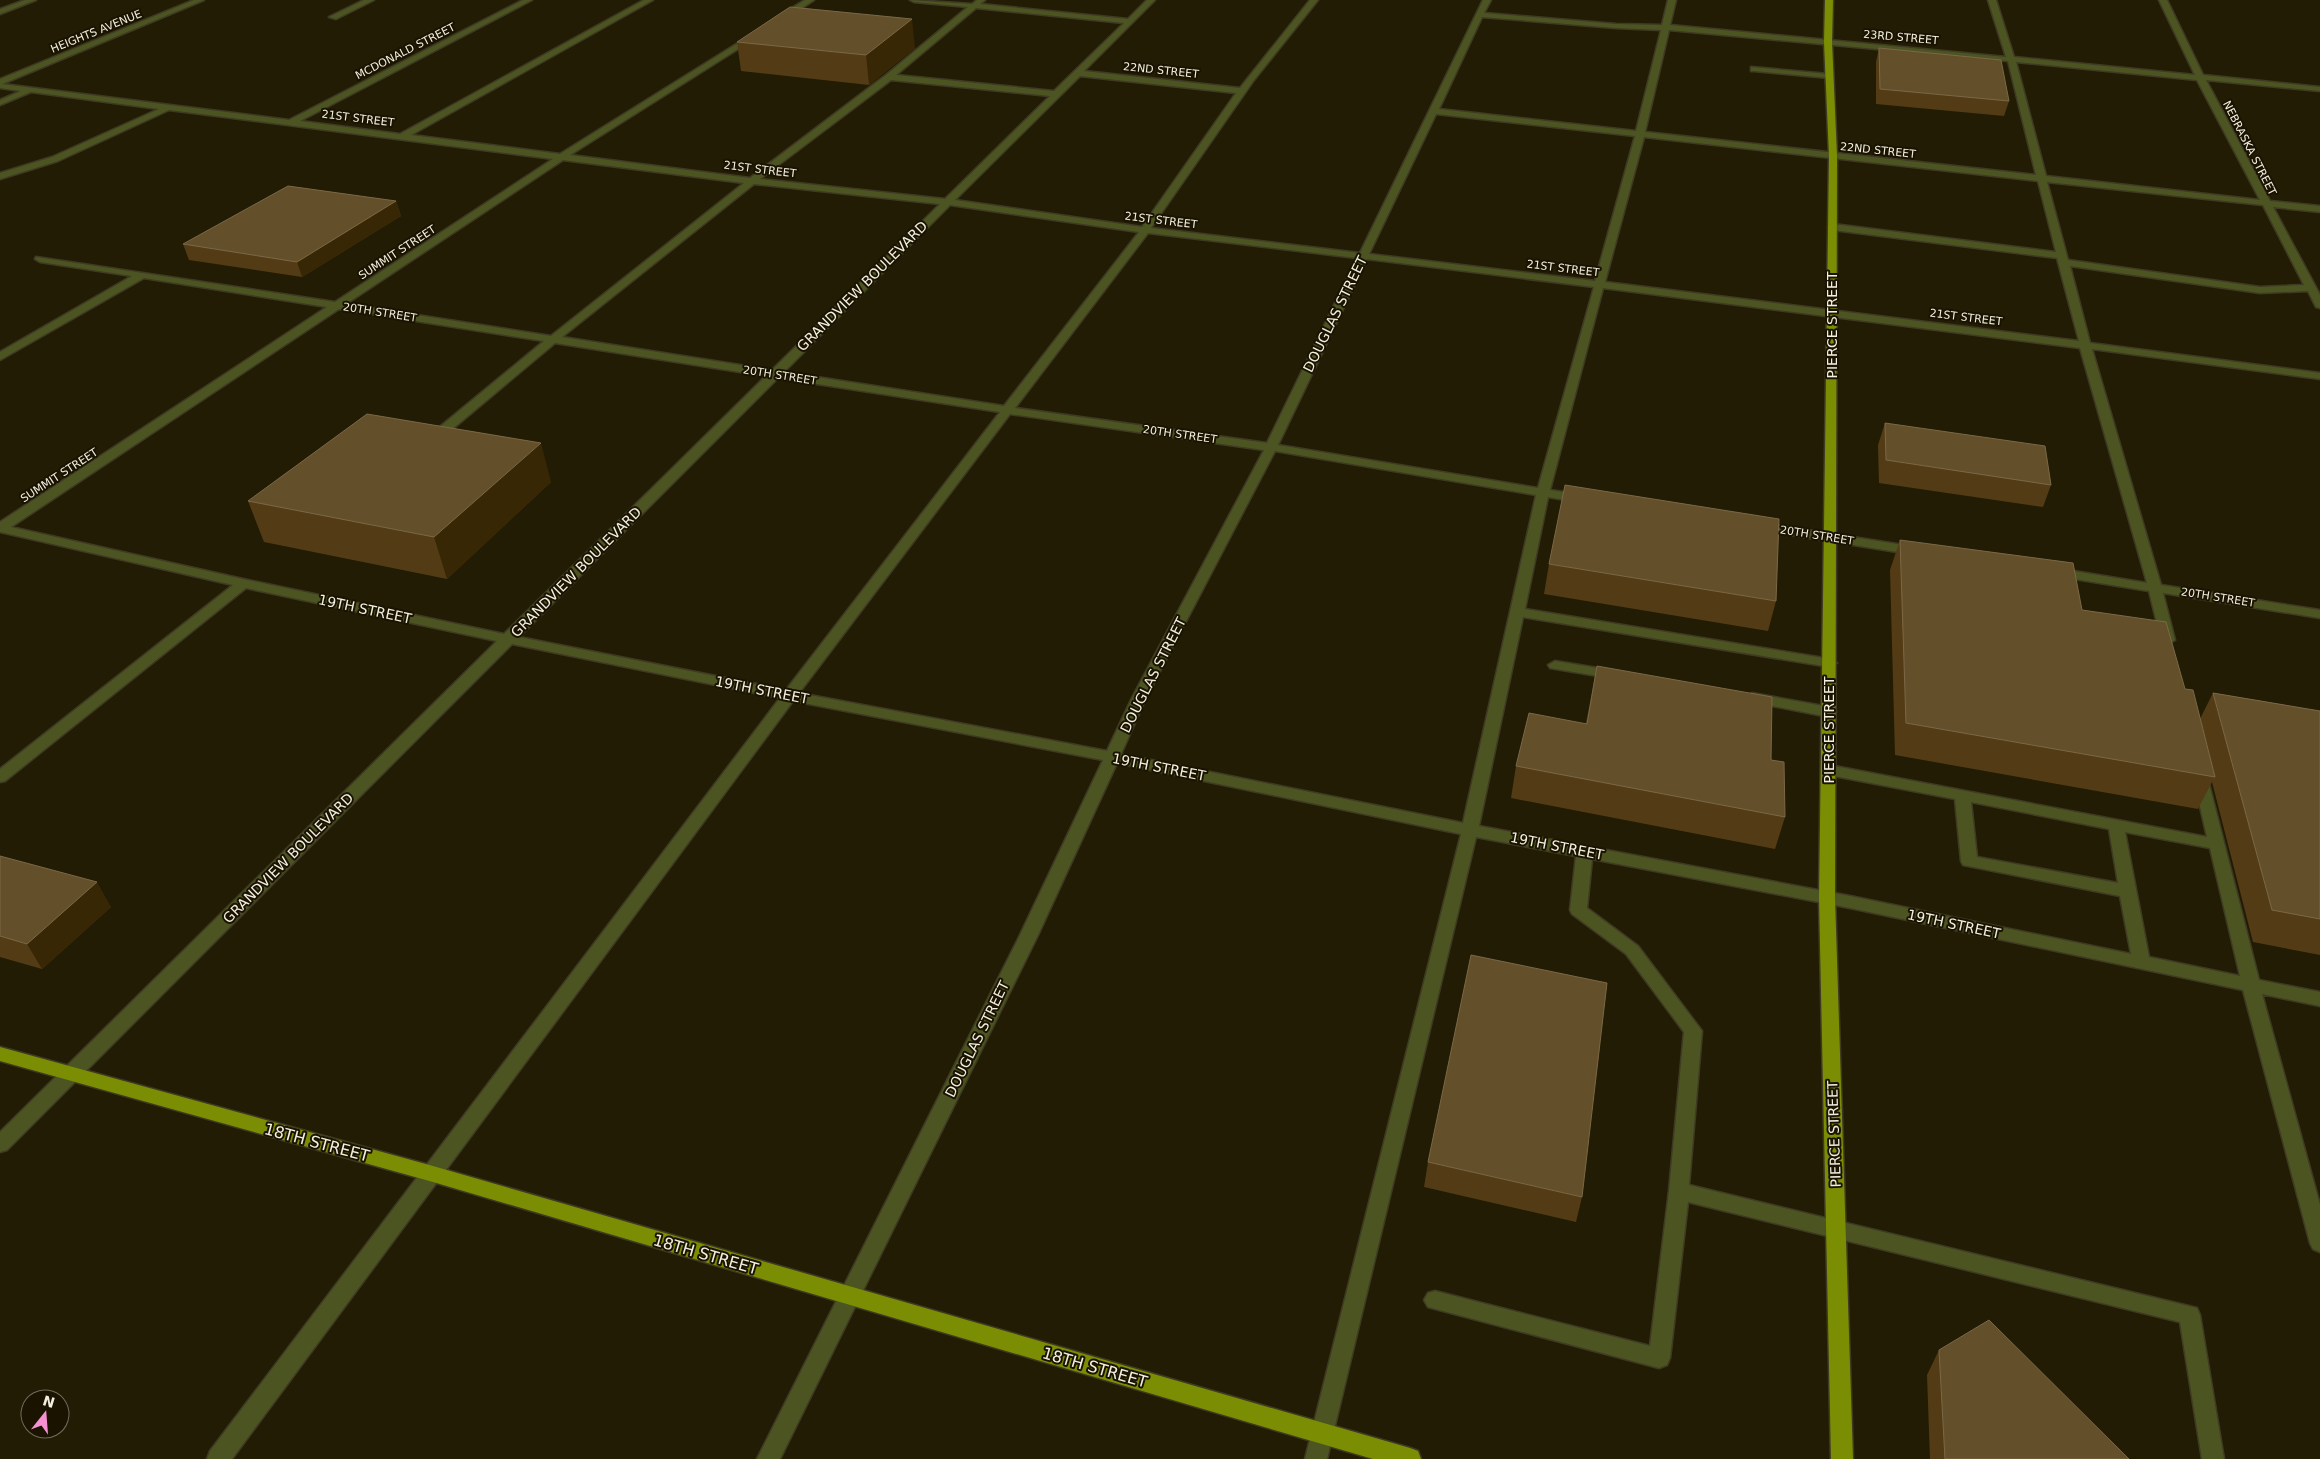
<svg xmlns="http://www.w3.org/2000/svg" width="2320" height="1459" font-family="'DejaVu Sans',sans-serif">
<rect width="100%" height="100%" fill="#221c04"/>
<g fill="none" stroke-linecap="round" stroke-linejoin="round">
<!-- minor casing -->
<g stroke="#3f3a23" stroke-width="3">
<g id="minor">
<polygon points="25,0 36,0 0,14 0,9"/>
<path d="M194 0H204L2 84 289 120 523 0H532L300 121 400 134 644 0H653L411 135 560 154 754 33H757V37L570 155 750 178 886 75 968 7 914 2 910 0 972 4 977 0H985L980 4 1128 19 1147 0H1155L1084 71 1240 88 1310 0H1318L1254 80 1151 228 1360 253 1483 0H1491L1484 13 1616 24 1662 25 1668 0H1676L1670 25 2006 57 1988 0H1996L2014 57 2195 75 2159 0H2167L2203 75 2320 87V91L2206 80 2270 201 2320 206V212L2273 207 2320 295V308L2316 307 2308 291 2260 293 2070 266 2090 343 2320 373V379L2092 349 2161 585 2320 610V618L2163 593 2175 640 2168 644 2161 640 2149 591 2050 575 2048 572 2050 569 2055 568 2147 583 2080 348 1603 288 1550 490 1583 495 1589 499 1583 503 1548 497 1525 609 1830 659 1837 663 1830 667 1523 617 1479 826 1850 896 2131 954 2120 896 1963 865 1961 861 1955 799 1829 775 1824 774 1821 770 1824 766 1829 765 2207 837 2193 776 2196 772H2206L2259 980 2320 992V1006L2262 994 2320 1205V1252L2313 1249 2310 1243 2243 990 1850 908 1592 859 1587 908 1638 946 1702 1031 1689 1185 2197 1308 2200 1315 2224 1459H2202L2180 1322 1688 1202 1670 1358 1667 1365 1659 1368 1428 1307 1424 1300 1428 1293 1435 1291 1650 1346 1669 1191 1684 1032 1626 954 1572 914 1570 910 1576 856 1476 837 1327 1459H1305L1461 834 1117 763 1038 935 780 1459H757L1020 935 1103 760 793 701 232 1459H207L210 1451 780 698 512 644 7 1150 0 1152V1132L497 641 246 588 5 781 0 782V769L233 585 0 532V522L327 307 144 278 0 360V352L132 276 40 262 35 259 36 257 335 302 553 159 169 110 58 161 0 179V173L52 157 159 109 31 92 0 105V100L21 91 0 88V79ZM976 8 1124 23 1054 91 896 75ZM1482 17 1616 28 1661 30 1636 131 1439 109ZM1669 30 2008 61 2036 175 1645 132ZM2016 62 2197 80 2260 200 2046 176ZM1080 76 1236 93 1142 227 955 200ZM891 80 1050 96 945 199 760 179ZM1436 114 1635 136 1595 281 1369 254ZM1644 137 2038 181 2056 252 1833 224 1828 227 1833 230 2057 258 2079 341 1605 282ZM563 160 744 183 551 336 346 304ZM2047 182 2263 205 2304 285 2260 287 2068 260ZM754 184 940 204 772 370 562 337ZM950 205 1139 232 1004 406 784 372ZM1148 233 1357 258 1267 443 1015 408ZM1367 259 1594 287 1538 488 1278 445ZM339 309 544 341 436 430 434 433 440 437 444 436 555 343 766 376 504 634 243 579 11 527ZM778 378 1000 412 786 690 519 637ZM1010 414 1264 450 1132 698 1107 751 799 693ZM1275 451 1536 495 1463 823 1121 754 1146 698ZM1971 802 2109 829 2118 883 1977 857ZM2125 832 2210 848 2240 976 2149 957Z"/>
<polygon points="364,0 374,0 336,19 329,17"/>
<polygon points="805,0 814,0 783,21 777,21 777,17"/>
<polygon points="1751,67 1829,74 1833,76 1829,78 1754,71 1751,71"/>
<polygon points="1758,522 1916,547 1923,551 1916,555 1753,529 1752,526 1753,523"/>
<polygon points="1555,661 1616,671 1623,675 1616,679 1550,668 1548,665"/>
<polygon points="1752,693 1829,707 1836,712 1829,717 1747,701 1745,698"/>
</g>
</g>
<!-- major casing -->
<g stroke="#3f3a23" stroke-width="3">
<g id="major">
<polygon points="1825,0 1833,0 1832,42 1837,156 1835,898 1853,1459 1831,1459 1819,898 1829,156 1824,42"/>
<polygon points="0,1047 433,1166 1410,1448 1418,1451 1421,1459 1373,1459 433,1182 0,1061"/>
</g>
</g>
<!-- minor -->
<use href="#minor" fill="#4c5522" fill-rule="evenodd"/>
<!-- major -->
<use href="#major" fill="#7b8e03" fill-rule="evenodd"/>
</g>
<!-- wall -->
<g fill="#533c15">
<polygon points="737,42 915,48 869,85 741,71"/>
<polygon points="1879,48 2009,101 2004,116 1876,104 1876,62"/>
<polygon points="396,201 401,216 302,277 189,260 183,244"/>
<polygon points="1885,423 2051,485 2043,507 1879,483 1878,445"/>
<polygon points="551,482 447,579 264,542 248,501"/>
<polygon points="1900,540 2082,610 2185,689 2200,719 2213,693 2320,711 2320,955 2253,942 2212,782 2198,809 1895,755 1890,570"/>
<polygon points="1549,564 1776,601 1768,631 1544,594"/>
<polygon points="1597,666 1771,760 1785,817 1775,849 1511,798 1516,766 1586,723"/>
<polygon points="0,856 111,907 42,969 0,957"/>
<polygon points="1428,1162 1582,1197 1576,1222 1424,1187"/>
<polygon points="1939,1350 2129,1459 1930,1459 1927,1375"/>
</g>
<!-- shaded-wall -->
<g fill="#382705">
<polygon points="912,19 915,48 869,85 866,55"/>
<polygon points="396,201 401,216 302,277 297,262"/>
<polygon points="541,443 551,482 447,579 434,537"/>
<polygon points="97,882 111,907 42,969 27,944"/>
</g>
<!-- building -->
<g fill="#644f2b" stroke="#7b6847">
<polygon points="790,7 912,19 866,55 737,42"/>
<polygon points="1879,48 2001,60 2009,101 1880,89"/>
<polygon points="288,186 396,201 297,262 183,244"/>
<polygon points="367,414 541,443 434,537 248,501"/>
<polygon points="1885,423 2045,446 2051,485 1886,460"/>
<polygon points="1565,485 1779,519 1776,601 1549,564"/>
<polygon points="1900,540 2073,563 2082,610 2166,622 2185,689 2193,690 2215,777 1906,723"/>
<polygon points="1597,666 1772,697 1771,760 1784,762 1785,817 1516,766 1529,713 1587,724"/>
<polygon points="2213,693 2320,711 2320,919 2272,910"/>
<polygon points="0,856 97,882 27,944 0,936"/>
<polygon points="1471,955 1607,983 1582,1197 1428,1162"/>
<polygon points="1989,1320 2129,1459 1945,1459 1939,1350"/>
</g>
<g text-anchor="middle" stroke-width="4" stroke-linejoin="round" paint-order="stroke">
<!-- far-street labels -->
<g font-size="11" fill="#f3efe0" stroke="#191300">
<text transform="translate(96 31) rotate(-22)" y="4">HEIGHTS AVENUE</text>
<text transform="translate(1901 37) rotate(5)" y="4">23RD STREET</text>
<text transform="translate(405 51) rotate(-27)" y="4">MCDONALD STREET</text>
<text transform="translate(1161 70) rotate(6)" y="4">22ND STREET</text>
<text transform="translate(358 118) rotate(7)" y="4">21ST STREET</text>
<text transform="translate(2250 148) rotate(63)" y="4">NEBRASKA STREET</text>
<text transform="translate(1878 150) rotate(6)" y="4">22ND STREET</text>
<text transform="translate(760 169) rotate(7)" y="4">21ST STREET</text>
<text transform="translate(1161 220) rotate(7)" y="4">21ST STREET</text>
<text transform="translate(397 252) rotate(-33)" y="4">SUMMIT STREET</text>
<text transform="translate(1563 268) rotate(7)" y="4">21ST STREET</text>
<text transform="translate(380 312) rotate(9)" y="4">20TH STREET</text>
<text transform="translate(1966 317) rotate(7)" y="4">21ST STREET</text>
<text transform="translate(780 375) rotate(9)" y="4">20TH STREET</text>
<text transform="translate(1180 434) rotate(8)" y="4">20TH STREET</text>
<text transform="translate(59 475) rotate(-33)" y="4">SUMMIT STREET</text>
<text transform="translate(1817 535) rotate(9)" y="4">20TH STREET</text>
<text transform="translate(2218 597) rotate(9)" y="4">20TH STREET</text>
</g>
<!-- street labels -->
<g font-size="14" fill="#f3efe0" stroke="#191300">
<text transform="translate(862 286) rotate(-45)" y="5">GRANDVIEW BOULEVARD</text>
<text transform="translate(1335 314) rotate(-64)" y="5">DOUGLAS STREET</text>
<text transform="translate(1832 325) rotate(-90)" y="5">PIERCE STREET</text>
<text transform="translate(576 572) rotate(-45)" y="5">GRANDVIEW BOULEVARD</text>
<text transform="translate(365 609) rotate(12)" y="5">19TH STREET</text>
<text transform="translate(1153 675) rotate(-63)" y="5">DOUGLAS STREET</text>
<text transform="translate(762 690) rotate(11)" y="5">19TH STREET</text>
<text transform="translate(1829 730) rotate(-90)" y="5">PIERCE STREET</text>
<text transform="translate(1159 767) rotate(11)" y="5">19TH STREET</text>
<text transform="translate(1557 846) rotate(11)" y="5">19TH STREET</text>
<text transform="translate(288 858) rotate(-45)" y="5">GRANDVIEW BOULEVARD</text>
<text transform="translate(1954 924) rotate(12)" y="5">19TH STREET</text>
<text transform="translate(977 1039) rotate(-64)" y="5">DOUGLAS STREET</text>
<text transform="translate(1834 1134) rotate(-92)" y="5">PIERCE STREET</text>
</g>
<!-- near-street labels -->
<g font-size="16" fill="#f3efe0" stroke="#191300">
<text transform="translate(317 1142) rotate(15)" y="6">18TH STREET</text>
<text transform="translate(706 1254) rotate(16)" y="6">18TH STREET</text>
<text transform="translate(1095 1367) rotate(16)" y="6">18TH STREET</text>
</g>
</g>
<!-- north arrow -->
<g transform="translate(45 1414) rotate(17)"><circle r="24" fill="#191300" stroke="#706b5a"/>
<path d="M0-4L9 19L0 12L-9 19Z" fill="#f590d1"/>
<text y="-8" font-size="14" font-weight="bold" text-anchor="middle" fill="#f3efe0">N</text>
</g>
</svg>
